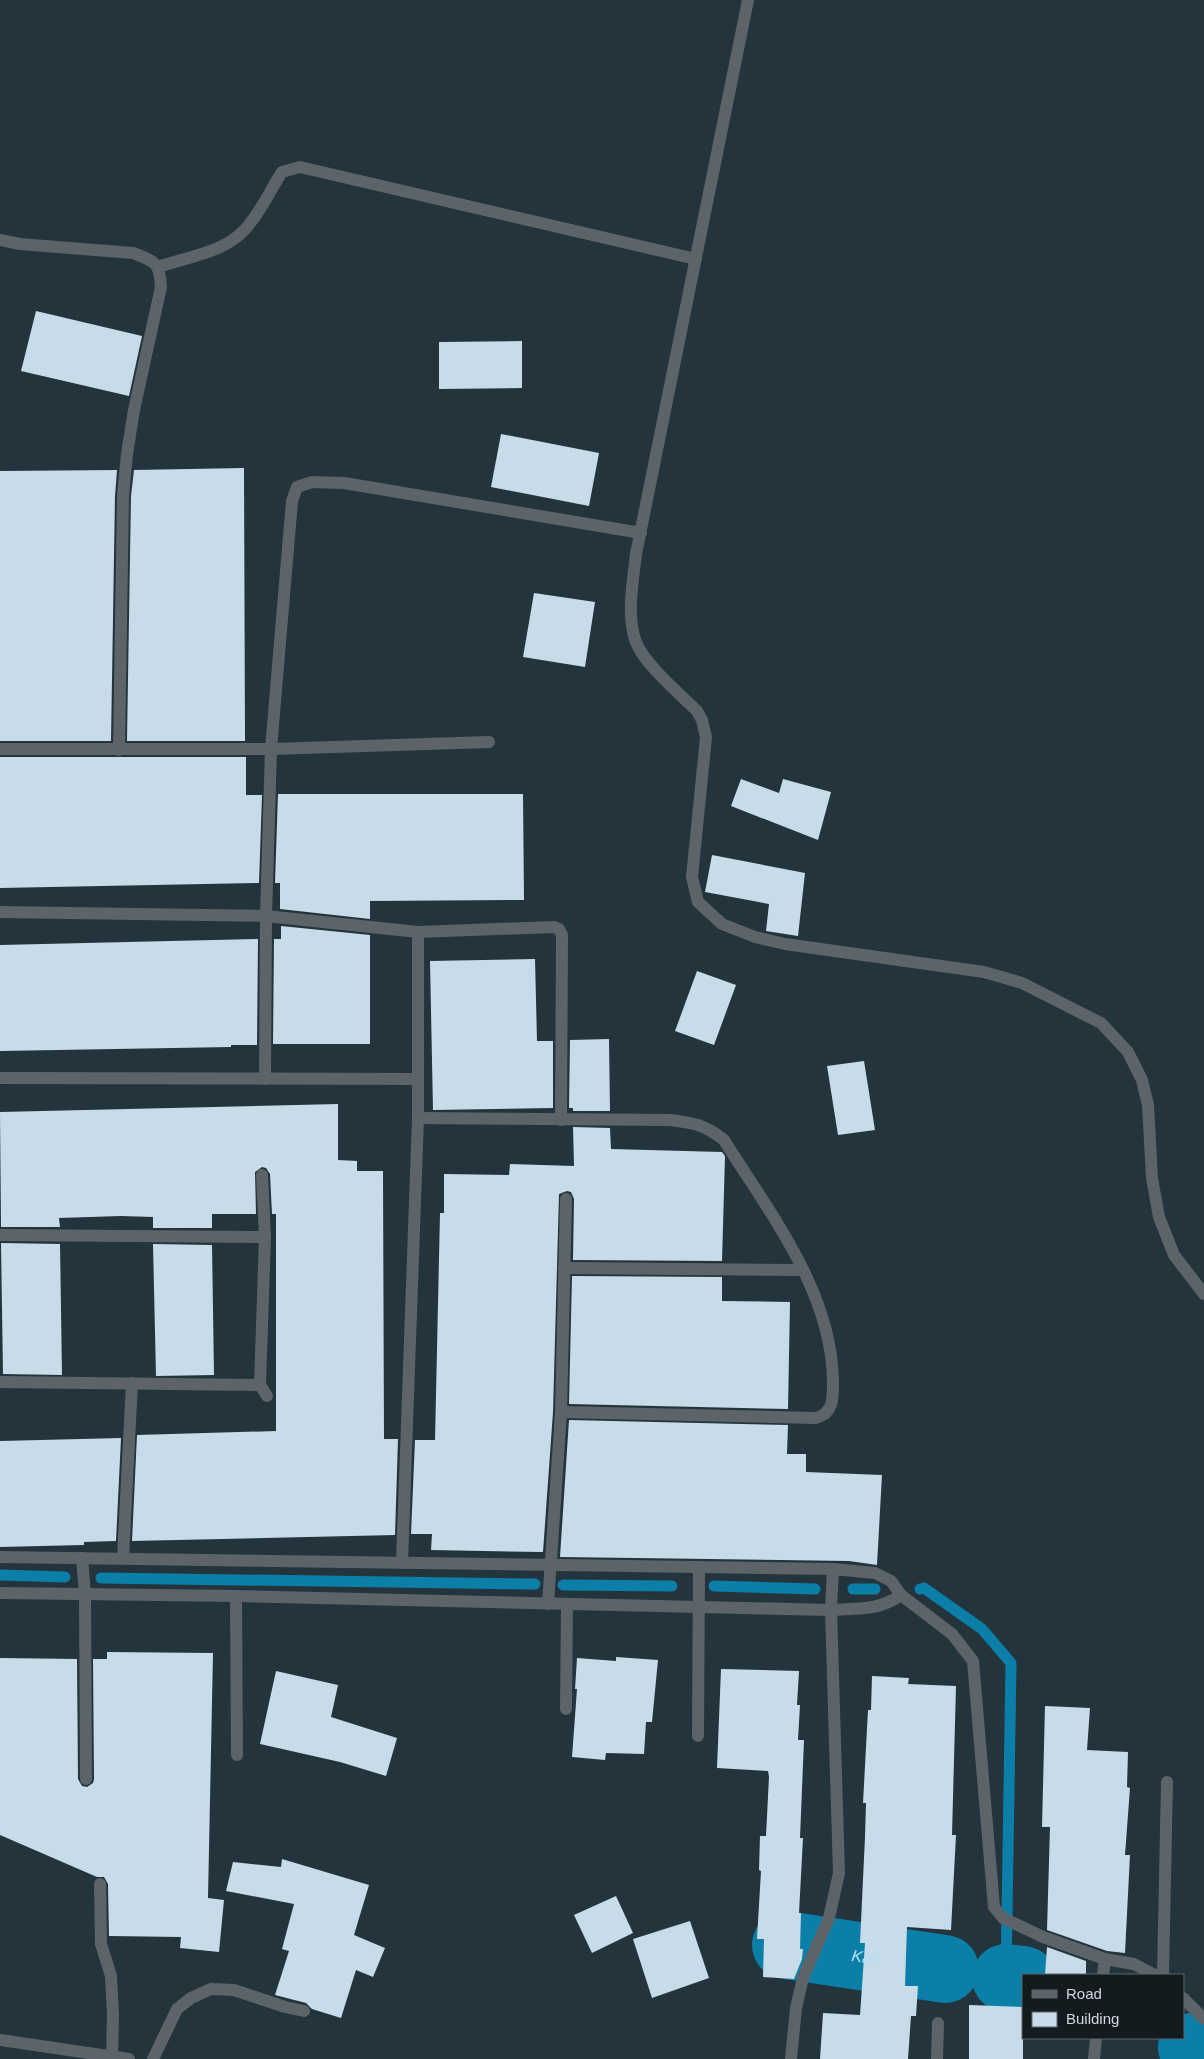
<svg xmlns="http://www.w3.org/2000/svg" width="1204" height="2059" font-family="Helvetica,sans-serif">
<rect width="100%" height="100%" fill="#23343d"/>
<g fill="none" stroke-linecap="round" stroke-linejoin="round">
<!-- stream -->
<g stroke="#0c7fa9" stroke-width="11">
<polyline points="0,1575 65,1577"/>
<polyline points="101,1578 535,1584"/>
<polyline points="563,1585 672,1586"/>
<polyline points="714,1586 815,1589"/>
<polyline points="853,1589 875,1589"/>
<polyline points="920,1589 924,1588 982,1629 1011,1663 1006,1978"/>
</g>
<!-- river -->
<g stroke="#0c7fa9" stroke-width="68">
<path id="s1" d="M786 1945 945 1969"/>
<polyline points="1006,1978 1023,1980"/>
<polyline points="1192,2047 1204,2055"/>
</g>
</g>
<!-- building -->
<g fill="#c7dce8">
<polygon points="36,311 142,336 129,396 21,371"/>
<polygon points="522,341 522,388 439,389 439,342"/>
<polygon points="501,434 599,453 589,506 491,487"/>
<polygon points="244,468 245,741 127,741 131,496 134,470"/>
<polygon points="117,470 115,496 111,741 0,741 0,471"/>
<polygon points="534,593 595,602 585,667 523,657"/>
<polygon points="0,757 246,757 246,795 262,795 259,883 0,888"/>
<polygon points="741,779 779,793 783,779 831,792 818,840 731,806"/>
<polygon points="278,794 523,794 524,900 370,901 370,919 280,909 280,883 275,883"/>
<polygon points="712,855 805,873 798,936 766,931 769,904 705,892"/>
<polygon points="281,926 370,935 370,1044 273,1044 274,939 281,939"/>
<polygon points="258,939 257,1045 231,1045 231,1047 0,1051 0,945"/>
<polygon points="535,959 537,1041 553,1041 553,1108 433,1110 430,961"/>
<polygon points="697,971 736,985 714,1045 675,1031"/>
<polygon points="609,1039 610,1111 573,1111 573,1108 569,1108 570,1040"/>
<polygon points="864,1061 875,1130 838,1135 827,1066"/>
<polygon points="338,1104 338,1160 357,1161 357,1171 383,1171 384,1439 398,1439 395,1535 132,1541 137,1435 276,1431 276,1214 272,1214 270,1174 266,1168 262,1167 255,1172 256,1214 212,1214 212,1228 153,1228 153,1217 121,1216 59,1218 60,1227 1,1227 0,1112"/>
<polygon points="573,1127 610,1128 611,1149 722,1152 725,1156 722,1261 573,1260 574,1199 571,1192 567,1191 559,1194 553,1412 543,1552 431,1550 432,1534 411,1534 415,1440 435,1440 440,1213 444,1213 444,1174 509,1175 510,1164 574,1166"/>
<polygon points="1,1243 60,1244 62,1375 3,1374"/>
<polygon points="153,1244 212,1245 214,1375 156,1376"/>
<polygon points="572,1276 722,1277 722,1301 790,1302 788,1409 569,1404"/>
<polygon points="569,1420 788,1425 787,1454 806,1454 806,1472 882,1475 877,1565 849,1561 560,1557"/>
<polygon points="121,1438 116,1541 84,1542 84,1545 0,1547 0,1441"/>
<polygon points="107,1652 213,1653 208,1898 224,1900 219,1952 180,1948 181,1937 109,1936 108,1884 104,1877 97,1877 0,1835 0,1658 77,1659 78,1779 82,1786 87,1787 93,1783 94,1779 93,1659 107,1659"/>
<polygon points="616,1657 658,1660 652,1722 646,1722 644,1754 606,1753 605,1760 572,1757 577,1689 575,1689 577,1658 616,1661"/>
<polygon points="721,1669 799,1671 797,1705 800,1705 798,1740 804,1740 800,1838 803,1838 799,1913 801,1913 800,1949 803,1949 802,1959 794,1979 763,1977 764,1939 757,1939 761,1871 759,1870 760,1836 766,1836 769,1777 768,1771 717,1768"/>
<polygon points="276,1671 338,1685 331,1717 397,1738 386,1776 340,1762 260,1744"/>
<polygon points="872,1676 909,1678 908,1684 956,1686 952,1835 956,1835 951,1930 907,1927 905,1986 918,1986 916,2016 911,2016 908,2059 820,2059 823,2013 860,2015 865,1943 860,1943 865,1837 866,1803 863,1803 868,1710 871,1710"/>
<polygon points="1045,1706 1090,1708 1087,1750 1128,1752 1127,1787 1130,1788 1125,1855 1130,1855 1125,1953 1107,1951 1047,1930 1050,1827 1042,1827"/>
<polygon points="282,1859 369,1885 354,1935 385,1948 373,1977 356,1970 341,2018 312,2009 306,2003 275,1995 289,1951 282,1949 294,1904 226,1891 233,1862 281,1867"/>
<polygon points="616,1896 633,1933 592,1953 574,1915"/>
<polygon points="690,1921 709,1978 652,1998 633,1939"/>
<polygon points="1047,1947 1086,1961 1086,1975 1045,1975"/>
<polygon points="969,2005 1023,2007 1023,2059 969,2059"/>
</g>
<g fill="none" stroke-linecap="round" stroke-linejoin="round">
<!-- minor -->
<g stroke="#5c6469" stroke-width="12">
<path d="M748 0 636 554C633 581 626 616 636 642 644 664 680 694 697 711L702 720 706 737 692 877 698 902 722 924 755 937 785 944 984 972 1022 983 1101 1023 1128 1052 1142 1080 1148 1105 1152 1178 1159 1217 1174 1255 1204 1294"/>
<path d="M0 240 20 244 133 253C155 261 160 263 161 287L134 410 127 454 123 496 119 750"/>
<path d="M158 267C190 256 231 252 251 222 263 207 271 189 282 172L300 167 696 259"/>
<polyline points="0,749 271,749 489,742"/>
<polyline points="0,912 266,916 418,932 554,927 559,929 562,935 561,1120"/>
<polyline points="0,1078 417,1079"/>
<polyline points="265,1079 266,916 271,749 292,501 297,487 312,482 344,483 641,533"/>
<path d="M418 1118 670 1120C695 1123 705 1125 724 1140 770 1214 832 1291 833 1382 833 1398 834 1413 816 1418L561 1412"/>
<polyline points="0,1235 265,1237"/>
<polyline points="564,1268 803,1270"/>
<polyline points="0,1382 260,1385 267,1396"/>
<polyline points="260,1385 265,1237 262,1175"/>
<polyline points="0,1557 833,1569 875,1573 891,1581 901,1595 952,1634 973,1661 994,1907 1003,1918 1043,1937 1105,1959 1134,1964 1155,1975"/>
<polyline points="82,1558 85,1595 86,1779"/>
<polyline points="123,1558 132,1383"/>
<polyline points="402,1563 418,1118 418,932"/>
<path d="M0 1593 236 1596 831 1610C858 1608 878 1611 901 1595"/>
<polyline points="236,1596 237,1755"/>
<polyline points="548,1604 561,1412 566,1199"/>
<polyline points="566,1709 567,1604"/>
<polyline points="698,1736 699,1567"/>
<polyline points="100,1884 101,1944 111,1976 113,2015 112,2057"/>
<polyline points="1103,1975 1105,1959"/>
<polyline points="1163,1975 1167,1782"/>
<polyline points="1183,1998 1204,2019"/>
<polyline points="0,2040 129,2059"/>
<polyline points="153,2059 177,2009 191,1998 211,1989 234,1990 285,2007 304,2011"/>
<polyline points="791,2059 796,2008 803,1978 829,1918 839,1873 831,1610 833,1569"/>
<polyline points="937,2059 938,2023"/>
<polyline points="1094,2059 1096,2038"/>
</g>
</g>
<g text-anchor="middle" stroke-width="5" stroke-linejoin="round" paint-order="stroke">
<!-- water labels -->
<g font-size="16" font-style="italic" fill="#b4e0f8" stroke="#131b1f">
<text dy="6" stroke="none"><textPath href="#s1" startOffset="80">Kali</textPath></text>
</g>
</g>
<!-- legend -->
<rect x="1022" y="1974" width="162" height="65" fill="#131b1f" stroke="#5d666b"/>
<rect x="1032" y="1990" width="25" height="8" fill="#5c6469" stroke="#5d666b"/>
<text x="1066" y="1999" font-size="15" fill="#cdd7dd">Road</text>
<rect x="1032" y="2012" width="25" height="15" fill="#c7dce8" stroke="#5d666b"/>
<text x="1066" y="2024" font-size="15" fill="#cdd7dd">Building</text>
</svg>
